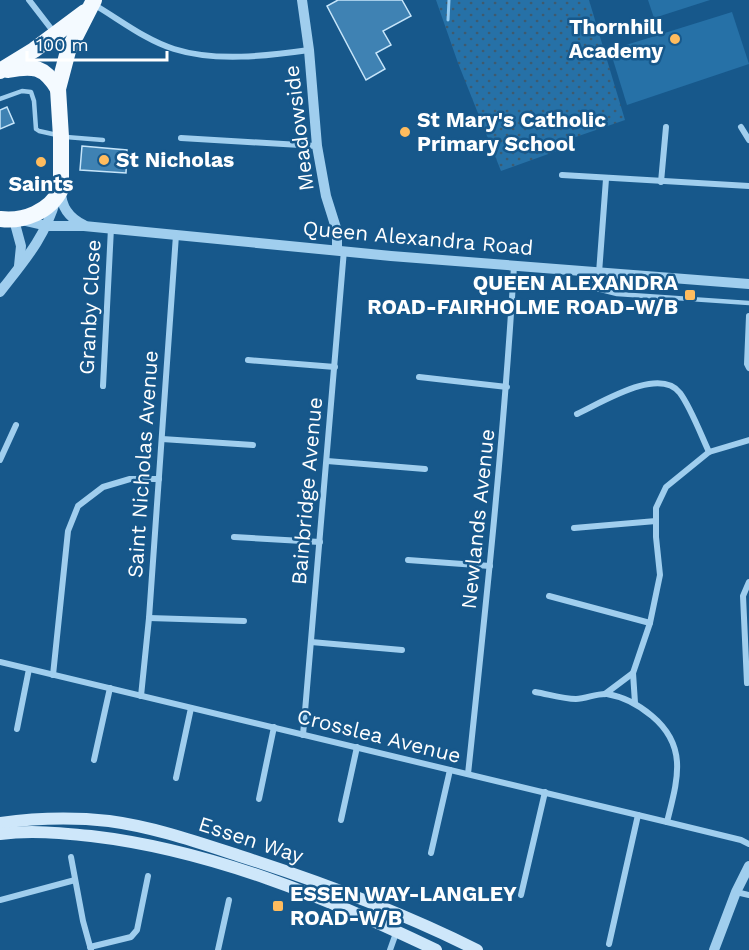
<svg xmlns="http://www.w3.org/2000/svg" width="749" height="950" font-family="'Work Sans',sans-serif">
<defs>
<pattern id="grass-dots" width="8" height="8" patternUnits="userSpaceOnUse" patternTransform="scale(1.5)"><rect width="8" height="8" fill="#2671a7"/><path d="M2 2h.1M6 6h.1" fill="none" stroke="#3d5b70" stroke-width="1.8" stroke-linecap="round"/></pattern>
</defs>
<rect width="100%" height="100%" fill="#17588b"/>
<!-- grass -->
<polygon fill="url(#grass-dots)" points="436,0 589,0 625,120 564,141 565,148 501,171 458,63"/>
<!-- pitch -->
<g fill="#2671a7">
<polygon points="648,0 710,0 654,18"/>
<polygon points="732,12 749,64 627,105 610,50"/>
</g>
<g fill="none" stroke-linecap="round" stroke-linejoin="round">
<!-- stream -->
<polyline stroke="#93caf1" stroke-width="3" points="448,20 449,0"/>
</g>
<!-- building -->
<g fill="#3f82b3" stroke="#c6e5fa" stroke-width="1.5">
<polygon points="338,0 402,0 411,16 383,31 391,45 376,53 385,69 366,80 327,6"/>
<polygon points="7,107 14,123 0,129 0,110"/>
<polygon points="82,146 127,150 126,173 80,170"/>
</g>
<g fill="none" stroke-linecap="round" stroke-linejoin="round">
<!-- service -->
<g stroke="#a0ceee" stroke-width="4.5">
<polyline points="0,99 22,91 31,92 34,101 36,129 39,131 57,135"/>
<polyline points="66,137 103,140"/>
<polyline points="592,273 597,289 617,294 749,303"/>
</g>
<!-- minor -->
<g stroke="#a0ceee" stroke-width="6">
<polyline points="29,0 66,48"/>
<path d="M93 4C119 19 145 40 174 49 215 62 267 56 309 50"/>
<polyline points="741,127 749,140"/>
<polyline points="181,138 317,146"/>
<polyline points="562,175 749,186"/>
<polyline points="661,182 666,127"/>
<polyline points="599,273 606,179"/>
<polyline points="749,316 747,364 749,368"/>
<polyline points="248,360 335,367"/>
<polyline points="419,377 507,387"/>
<polyline points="103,386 111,228"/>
<path d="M577 414C601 403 659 366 680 393 691 408 701 435 709 452"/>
<polyline points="162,439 253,445"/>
<polyline points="0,460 16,425"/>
<polyline points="327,461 425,469"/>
<polyline points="574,528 656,521"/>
<polyline points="234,537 320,542"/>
<polyline points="408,560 490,566"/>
<polyline points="549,596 650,623"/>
<polyline points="149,618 244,621"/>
<polyline points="311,642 402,650"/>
<polyline points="0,662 667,822 741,840 749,844"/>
<polyline points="633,673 635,703"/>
<polyline points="53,675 68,531 78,506 103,487 130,479 159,479"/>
<polyline points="747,683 743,596 749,582"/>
<path d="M535 692C548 694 562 699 576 699 586 699 597 693 607 694 625 697 639 705 652 716 689 747 677 781 667 822"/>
<polyline points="605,694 633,673 650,623 660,575 656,537 656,508 666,487 709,452 749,440"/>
<polyline points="141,696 149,618 176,235"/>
<polyline points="17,729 29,669"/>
<polyline points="303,735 344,250"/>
<polyline points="94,760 110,688"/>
<path d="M468 774C486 605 504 436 514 266"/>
<polyline points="176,778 191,708"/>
<polyline points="259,799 274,727"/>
<polyline points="341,820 357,747"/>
<polyline points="431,853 450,770"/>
<polyline points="71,857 83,921 91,950"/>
<polyline points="736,892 749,895"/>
<polyline points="521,895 545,792"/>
<polyline points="0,900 75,880"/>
<polyline points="609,944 638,815"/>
<polyline points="90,947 131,937 137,930 148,876"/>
<polyline points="218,950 229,900"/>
<polyline points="390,950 396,933"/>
</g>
<!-- tertiary -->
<g stroke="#a0ceee" stroke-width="10">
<polyline points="302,0 309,50 317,146 326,196 337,231 337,250"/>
<path d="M61 191C61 207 69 218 84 225"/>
<polyline points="14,220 21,246 19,266"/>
<polyline points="21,220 47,226 84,226 391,256 749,284"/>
<path d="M0 292C24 261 45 238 56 199"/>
<polyline points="714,950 736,892 749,866"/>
</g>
<!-- secondary -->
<g stroke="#cee7fa" stroke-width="12">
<path d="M0 823C36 818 72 817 109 821 154 827 197 842 240 856 321 882 401 912 477 950"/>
<path d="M0 834C31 830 61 833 91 836 211 850 328 898 436 950"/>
</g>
<!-- trunk -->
<g stroke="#f4faff" stroke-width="16">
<path d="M8 70C33 65 44 66 58 89"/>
<polyline points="0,71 34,50 85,12"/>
<path d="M0 219C23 222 50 212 61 189V137L58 89 68 51 94 0"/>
</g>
</g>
<!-- markers -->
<g fill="#ffbc5e" stroke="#17588b" stroke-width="2">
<circle cx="675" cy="39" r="6"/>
<circle cx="405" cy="132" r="6"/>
<circle cx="104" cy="160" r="6"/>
<circle cx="41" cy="162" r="6"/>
<rect x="684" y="289" width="12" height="12" rx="3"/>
<rect x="272" y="900" width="12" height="12" rx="3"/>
</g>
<g text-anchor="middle" stroke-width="5" stroke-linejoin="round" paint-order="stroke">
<!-- poi labels -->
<g font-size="21" font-weight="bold" fill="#fff" stroke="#17588b" text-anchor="start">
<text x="663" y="34" text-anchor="end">Thornhill<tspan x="663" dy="24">Academy</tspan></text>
<text x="417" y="127">St Mary's Catholic<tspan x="417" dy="24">Primary School</tspan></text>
<text x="116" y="167">St Nicholas</text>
<text x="41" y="191" text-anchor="middle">Saints</text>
<text x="678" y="290" text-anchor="end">QUEEN ALEXANDRA<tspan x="678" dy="24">ROAD-FAIRHOLME ROAD-W/B</tspan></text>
<text x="290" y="901">ESSEN WAY-LANGLEY<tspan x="290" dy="24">ROAD-W/B</tspan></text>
</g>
<!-- street labels -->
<g font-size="21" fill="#fff" stroke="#17588b">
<text transform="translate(299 128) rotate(-97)" y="7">Meadowside</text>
<text transform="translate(418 238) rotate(5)" y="7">Queen Alexandra Road</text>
<text transform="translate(90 307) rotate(-87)" y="7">Granby Close</text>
<text transform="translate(143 464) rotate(-86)" y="7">Saint Nicholas Avenue</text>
<text transform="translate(307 491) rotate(-85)" y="7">Bainbridge Avenue</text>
<text transform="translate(478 519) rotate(-84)" y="7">Newlands Avenue</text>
<text transform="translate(379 736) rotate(14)" y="7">Crosslea Avenue</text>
<text transform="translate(251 840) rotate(18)" y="7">Essen Way</text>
</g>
</g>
<!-- scale -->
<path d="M27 51v9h140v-9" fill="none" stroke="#ffffff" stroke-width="3"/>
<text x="36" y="51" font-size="18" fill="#ffffff" stroke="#17588b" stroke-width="4.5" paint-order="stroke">100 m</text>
</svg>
